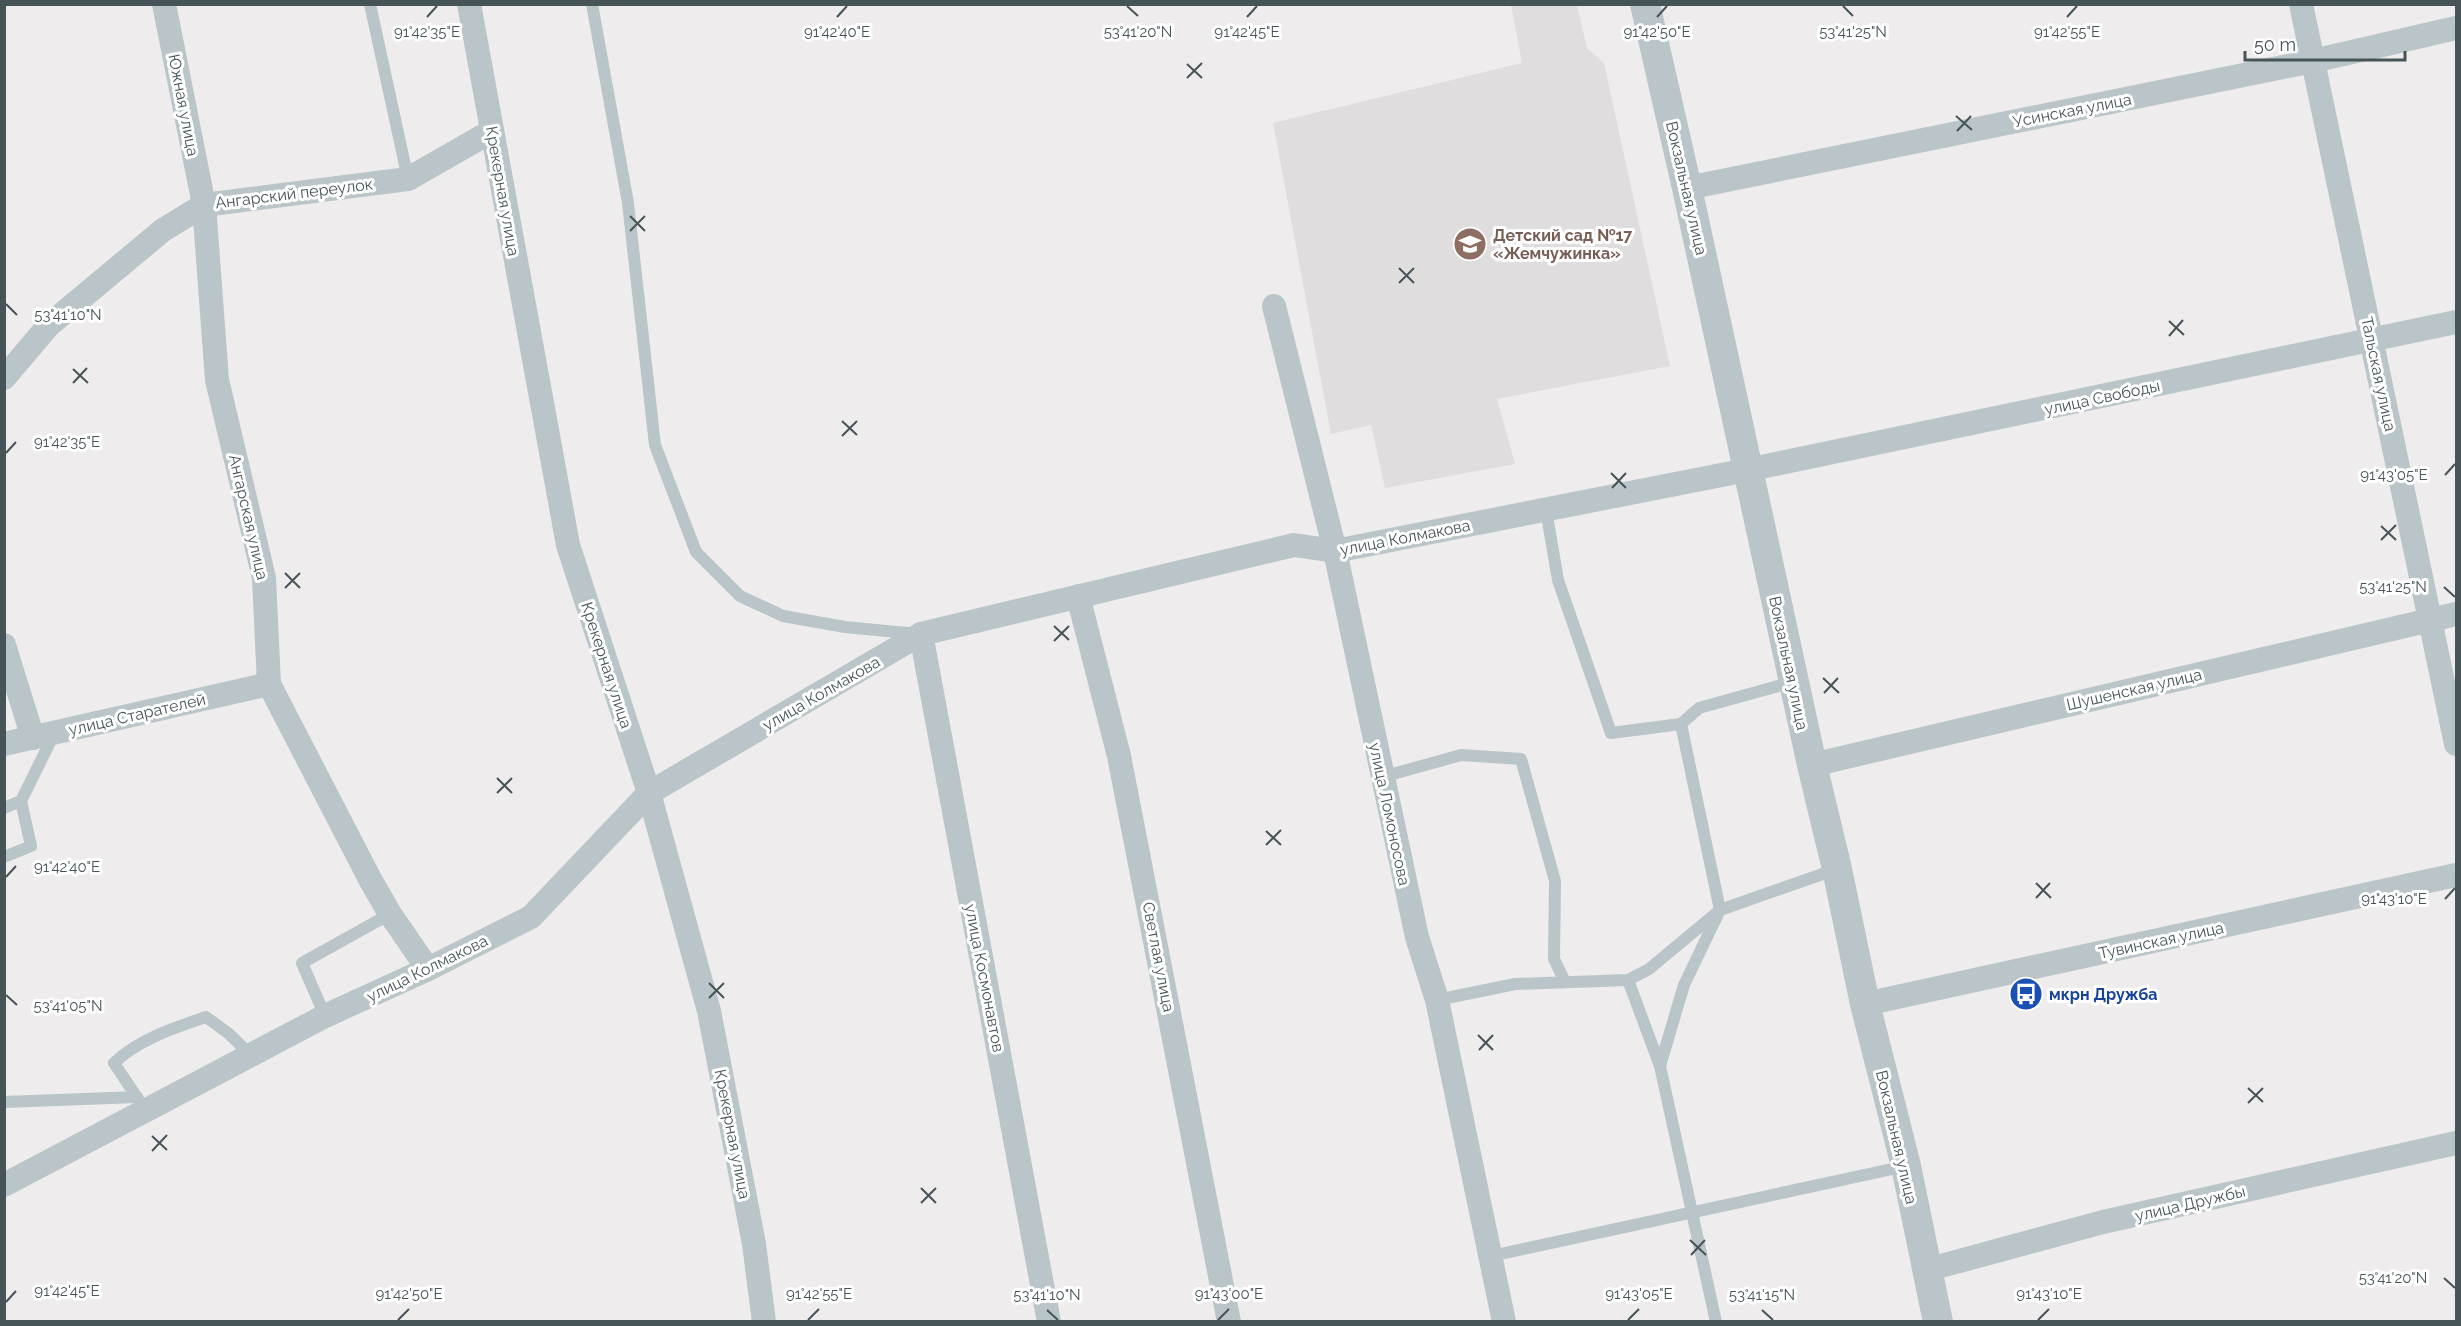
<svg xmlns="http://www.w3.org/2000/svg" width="2461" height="1326" font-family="Raleway,sans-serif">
<rect width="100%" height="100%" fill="#efeced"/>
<!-- education -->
<polygon fill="#e0ddde" points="1511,5 1577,5 1587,48 1604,63 1670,366 1497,399 1515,464 1385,488 1371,425 1331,434 1273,123 1522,63"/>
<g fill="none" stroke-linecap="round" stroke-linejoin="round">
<!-- service -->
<g stroke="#b9c5c8" stroke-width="12">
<polyline points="370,4 408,179"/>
<polyline points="592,4 628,203 655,445 696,552 740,596 783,616 845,627 917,634"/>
<polyline points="1546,510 1558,580 1611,733 1681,724"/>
<polyline points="1382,777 1461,755 1521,759 1555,881 1554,959 1565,982"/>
<polyline points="4,808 21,801"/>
<polyline points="4,857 31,846 21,801 54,734"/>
<polyline points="1628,980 1660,1066"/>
<polyline points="1437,1000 1515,984 1628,980 1649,969 1720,910 1681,724 1699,708 1793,682"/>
<polyline points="325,1016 302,963 390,914"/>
<polyline points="4,1102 137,1097"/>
<path d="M146 1111 114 1063C139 1039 174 1028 206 1017L228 1033 251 1055"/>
<polyline points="1491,1256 1906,1166"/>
<polyline points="1716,1322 1660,1066 1684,985 1720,910 1837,869"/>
</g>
<!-- minor -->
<g stroke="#b9c5c8" stroke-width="24">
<polyline points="164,4 204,205 217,380 264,578 269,684 371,881 390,914 428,969"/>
<polyline points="469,4 568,545 649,793 709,1011 754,1244 764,1322"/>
<polyline points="2301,4 2456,744"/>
<polyline points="1687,188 2313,61 2456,28"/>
<polyline points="1274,306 1335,551 1417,937 1437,1000 1504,1322"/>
<polyline points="4,378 49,325 163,230 204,205 408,179 492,131"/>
<polyline points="1078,596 1119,756 1229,1322"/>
<polyline points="921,634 1049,1322"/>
<polyline points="4,645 33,738"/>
<polyline points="4,744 269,684"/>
<polyline points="1812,765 2456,614"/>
<polyline points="1865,1004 2456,875"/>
<polyline points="4,1185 325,1016 428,969 531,917 649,793 921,634 1294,545 1335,551 1747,470 2456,322"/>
<polyline points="1926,1270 2103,1222 2456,1143"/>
</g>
<!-- tertiary -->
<polyline stroke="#b9c5c8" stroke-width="30" points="1645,4 1687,188 1812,765 1837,869 1865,1004 1906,1166 1938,1322"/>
</g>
<!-- ticks -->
<path fill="none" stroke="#465458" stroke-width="2" d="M1127 6 1138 16M1843 6 1853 16M427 17 437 6M837 17 847 6M1247 17 1257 6M1657 17 1667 6M2067 17 2077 6M1187 64 1202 78M1187 78 1202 63M1956 116 1972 130M1957 131 1971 116M630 216 645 231M630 231 645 216M1399 268 1414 283M1399 283 1414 268M6 304 17 315M2169 321 2184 335M2169 336 2183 320M73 369 88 383M73 383 87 368M842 421 857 435M842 436 857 421M6 453 16 442M1611 473 1626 488M2445 475 2455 464M1612 488 1626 473M2381 526 2396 540M2381 540 2396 525M285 573 300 588M2444 587 2455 597M285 588 300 573M1054 626 1069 640M1054 641 1069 626M1823 678 1839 693M1824 693 1838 678M497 778 512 793M497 793 512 778M1266 831 1281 845M1266 845 1281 830M6 877 16 866M2036 883 2051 898M2036 898 2050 883M2445 899 2455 888M709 983 724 998M6 995 17 1005M709 998 724 983M1478 1035 1493 1050M1479 1050 1493 1035M2248 1088 2263 1102M2248 1103 2263 1088M152 1136 167 1150M152 1151 167 1135M921 1188 936 1203M921 1203 936 1188M1690 1240 1706 1255M1691 1255 1705 1240M2444 1278 2455 1288M6 1302 16 1291M1047 1310 1058 1320M1762 1310 1773 1320M398 1320 409 1309M808 1320 819 1309M1218 1320 1229 1309M1628 1320 1639 1309M2038 1320 2049 1309"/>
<!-- icons -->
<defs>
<g id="school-disc" transform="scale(1.725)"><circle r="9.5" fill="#8d6e63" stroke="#fff"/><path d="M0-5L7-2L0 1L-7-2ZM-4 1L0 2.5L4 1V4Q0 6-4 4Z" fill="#fff"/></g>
<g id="bus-disc" transform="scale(1.725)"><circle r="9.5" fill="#1a4fb4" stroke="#fff"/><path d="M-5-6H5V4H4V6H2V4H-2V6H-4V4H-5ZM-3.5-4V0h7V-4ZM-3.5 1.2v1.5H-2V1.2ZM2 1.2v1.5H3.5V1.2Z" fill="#fff"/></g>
</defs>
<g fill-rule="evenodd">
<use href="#school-disc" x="1470" y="244"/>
<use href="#bus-disc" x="2026" y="994"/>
</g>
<g text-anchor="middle" stroke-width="6" stroke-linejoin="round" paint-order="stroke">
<!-- street labels -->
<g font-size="16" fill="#465458" stroke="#fff">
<text transform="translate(184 105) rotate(79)" y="6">Южная улица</text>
<text transform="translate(2072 110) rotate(-11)" y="6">Усинская улица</text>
<text transform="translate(1687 188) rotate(77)" y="6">Вокзальная улица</text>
<text transform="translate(503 191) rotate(80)" y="6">Крекерная улица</text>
<text transform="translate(294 193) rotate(-7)" y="6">Ангарский переулок</text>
<text transform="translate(2379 374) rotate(78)" y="6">Тальская улица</text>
<text transform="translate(2102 397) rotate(-12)" y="6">улица Свободы</text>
<text transform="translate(249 517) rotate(77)" y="6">Ангарская улица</text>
<text transform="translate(1405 537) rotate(-11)" y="6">улица Колмакова</text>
<text transform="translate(1789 663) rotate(78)" y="6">Вокзальная улица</text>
<text transform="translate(607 665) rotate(72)" y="6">Крекерная улица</text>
<text transform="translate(2134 689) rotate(-13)" y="6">Шушенская улица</text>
<text transform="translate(821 693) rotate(-30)" y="6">улица Колмакова</text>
<text transform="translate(137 714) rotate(-13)" y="6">улица Старателей</text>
<text transform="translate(1390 814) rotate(78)" y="6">улица Ломоносова</text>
<text transform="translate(2161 940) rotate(-12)" y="6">Тувинская улица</text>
<text transform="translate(1159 957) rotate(79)" y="6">Светлая улица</text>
<text transform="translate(427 968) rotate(-26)" y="6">улица Колмакова</text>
<text transform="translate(985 978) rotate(79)" y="6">улица Космонавтов</text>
<text transform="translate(733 1134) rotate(79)" y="6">Крекерная улица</text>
<text transform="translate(1897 1137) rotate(77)" y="6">Вокзальная улица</text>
<text transform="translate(2190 1203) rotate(-13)" y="6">улица Дружбы</text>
</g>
<!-- education labels -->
<g font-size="16" font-weight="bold" fill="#785e54" stroke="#fff" text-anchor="start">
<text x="1493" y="241">Детский сад №17<tspan x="1493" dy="18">«Жемчужинка»</tspan></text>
</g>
<!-- transit labels -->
<g font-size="16" font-weight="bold" fill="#164399" stroke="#fff" text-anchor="start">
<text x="2049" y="1000">мкрн Дружба</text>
</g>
</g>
<g font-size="15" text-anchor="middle" fill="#465458" stroke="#fff" stroke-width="6" stroke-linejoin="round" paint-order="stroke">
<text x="1138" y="37">53°41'20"N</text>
<text x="1853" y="37">53°41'25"N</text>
<text x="427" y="37">91°42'35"E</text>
<text x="837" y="37">91°42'40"E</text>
<text x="1247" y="37">91°42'45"E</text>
<text x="1657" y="37">91°42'50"E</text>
<text x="2067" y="37">91°42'55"E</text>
<text x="68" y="320">53°41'10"N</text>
<text x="67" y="447">91°42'35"E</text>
<text x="2394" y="480">91°43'05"E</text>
<text x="2393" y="592">53°41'25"N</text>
<text x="67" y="872">91°42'40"E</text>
<text x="2394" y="904">91°43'10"E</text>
<text x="68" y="1011">53°41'05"N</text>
<text x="2393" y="1283">53°41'20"N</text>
<text x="67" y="1296">91°42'45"E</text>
<text x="409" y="1299">91°42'50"E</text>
<text x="819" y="1299">91°42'55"E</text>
<text x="1229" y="1299">91°43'00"E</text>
<text x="1639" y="1299">91°43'05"E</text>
<text x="2049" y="1299">91°43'10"E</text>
<text x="1047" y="1300">53°41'10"N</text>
<text x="1762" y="1300">53°41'15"N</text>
</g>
<!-- border -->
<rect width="2461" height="1326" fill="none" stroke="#465458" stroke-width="12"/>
<!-- scale -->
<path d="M2245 51v9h160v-9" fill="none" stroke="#465458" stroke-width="3"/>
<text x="2254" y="51" font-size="18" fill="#465458" stroke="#ffffff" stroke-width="4.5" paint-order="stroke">50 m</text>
</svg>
